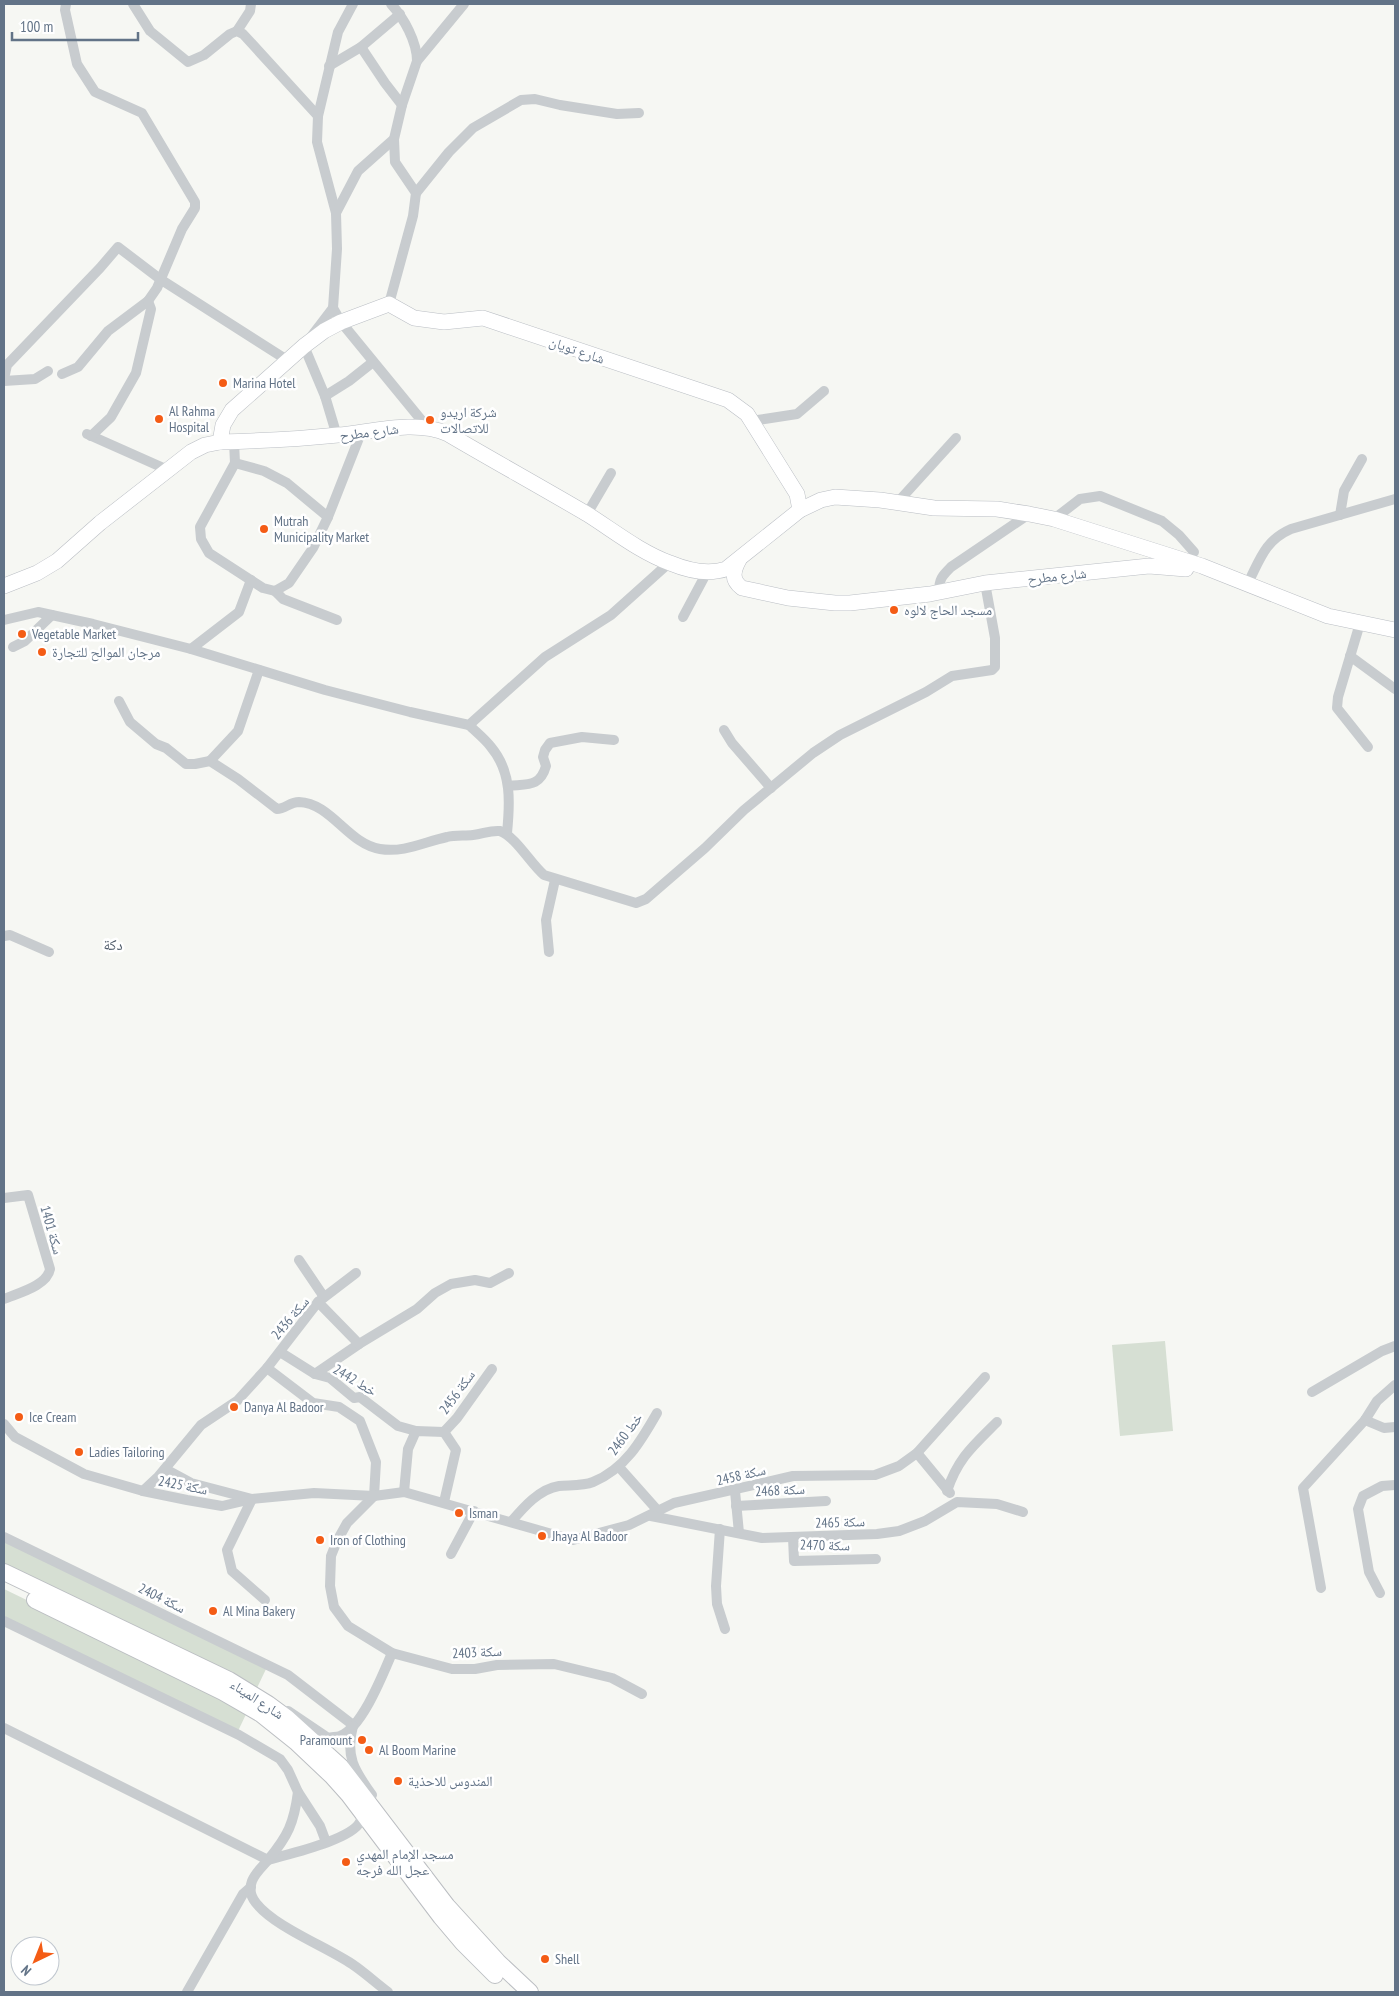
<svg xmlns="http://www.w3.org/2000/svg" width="1399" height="1996" font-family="'PT Sans Narrow','Noto Naskh Arabic',sans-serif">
<rect width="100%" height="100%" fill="#f6f7f3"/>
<!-- green -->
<g fill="#d6dfd3">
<polygon points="1165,1341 1173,1431 1120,1436 1112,1345"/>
<polygon points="4,1540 267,1667 256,1690 4,1569"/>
<polygon points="4,1589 249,1708 238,1731 4,1618"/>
</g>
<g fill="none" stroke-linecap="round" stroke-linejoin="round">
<!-- secondary casing -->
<g stroke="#babec4" stroke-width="16">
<g id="secondary">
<polyline points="220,442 223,425 232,410 304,346 324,331 341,322 389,304 414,318 444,322 483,318 728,400 747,414 797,494 800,510"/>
<path d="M739 560C733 571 731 580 742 588L788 598 835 603H850L930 594 985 583 1149 566 1186 569"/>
<path d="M4 586 37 573 57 561 100 523 191 452 205 445 220 442C259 441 299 439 338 435 372 432 416 419 448 434 494 461 541 487 587 514 614 531 640 552 670 563 687 570 708 575 726 569L800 510 821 500 835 497 880 500 934 508 997 509 1029 514 1054 519 1202 566 1328 616 1395 630"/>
</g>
</g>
<!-- primary casing -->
<g stroke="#bbbec2" stroke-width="18">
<g id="primary">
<polyline points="4,1572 229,1680 268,1704 287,1718 341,1767 447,1906 498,1962 530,1992"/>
<polyline points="35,1600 223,1692 261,1714 296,1742 332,1776 349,1795 441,1917 463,1943 495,1975"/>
</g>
</g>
<!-- street -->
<g stroke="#c8cccf" stroke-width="10">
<polyline points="133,4 150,31 188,62 204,55 230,34 237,31 243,34 318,116"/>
<polyline points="353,4 338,32 318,116 317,142 336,213 337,249 333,308 341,322 427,427"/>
<path d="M391 4C404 18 417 42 417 61"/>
<polyline points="237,31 250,11 251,4"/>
<polyline points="361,47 400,14"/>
<polyline points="329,66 361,47 385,83 402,105"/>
<polyline points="416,193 449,152 473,128 521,100 535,99 560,105 617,114 639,113"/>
<polyline points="336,213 358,171 394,139 402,105 417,61 464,4"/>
<polyline points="389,304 413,216 416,193 395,162 394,139"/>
<polyline points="333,308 304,346 325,396 337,436"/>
<polyline points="62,374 78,367 108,331 148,301 157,288 182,229 195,208 195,202 142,113 95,92 77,64 65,10 66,4"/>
<polyline points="4,379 7,365 100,268 118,247 160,279 287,360"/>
<polyline points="4,381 35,379 48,371"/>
<polyline points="325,396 349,381 373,362"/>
<polyline points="751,421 797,414 824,391"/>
<polyline points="87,434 168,470"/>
<polyline points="91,436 111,417 136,373 151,309 148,301"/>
<polyline points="234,442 235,463 200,527 201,539 209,553 263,588 275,591 289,583 313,548 328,517 361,433"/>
<polyline points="235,463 264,471 287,483 328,517"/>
<polyline points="897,503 956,438"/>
<polyline points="587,514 611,473"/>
<polyline points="1340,515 1344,491 1362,459"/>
<polyline points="1054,519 1080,499 1100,496 1162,521 1179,535 1194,552"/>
<path d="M1247 585C1260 560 1264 541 1291 529L1395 499"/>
<polyline points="275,591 283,599 337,620"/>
<path d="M939 592C939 579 942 576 951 567L1029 514"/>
<polyline points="683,617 707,572"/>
<polyline points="4,620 38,612 93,624 191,649 325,690 410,712 469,725 545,657 611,615 669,563"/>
<polyline points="1358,630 1338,697 1337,708 1368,747"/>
<polyline points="13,647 25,641 52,615"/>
<polyline points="191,649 239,612 251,580"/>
<polyline points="1350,656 1395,689"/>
<path d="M119 701 130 722 156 744 166 748 186 764H195L210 761 238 779 277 809C285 809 290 802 299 802 331 803 348 844 380 849 404 853 424 842 447 837 455 835 465 836 473 835 483 834 490 830 500 831 516 837 530 863 544 875L636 903 646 899 705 848 744 810 813 753 840 735 926 692 952 676 992 670 995 667V638L985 583"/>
<path d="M469 725C476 732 485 739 491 747 512 772 510 803 507 833"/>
<polyline points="724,730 732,743 771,788"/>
<polyline points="210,761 238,731 259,670"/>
<path d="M509 786C528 784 540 787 546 766L543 757 545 750 550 743 582 737 614 740"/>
<polyline points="4,936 10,935 49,952"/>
<polyline points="549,952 546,920 555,880"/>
<path d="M4 1198 28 1195 50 1269C47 1286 18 1293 4 1299"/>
<polyline points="299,1260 324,1297"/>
<polyline points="318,1302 356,1273"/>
<polyline points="280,1352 315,1374 330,1378 354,1398 360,1397 398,1426 416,1431"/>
<polyline points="267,1368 313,1403 339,1407 360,1421 376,1462 374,1496 347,1523 337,1541 331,1556 330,1586 334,1607 348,1626 392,1653 452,1669 475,1669 497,1665 554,1664 612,1678 642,1694"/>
<polyline points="315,1374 359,1344"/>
<polyline points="1312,1392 1382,1351 1395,1346"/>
<polyline points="1365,1420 1384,1428 1395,1427"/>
<polyline points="4,1424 15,1437 84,1474 143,1491 187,1500 222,1506 252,1499 314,1493 374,1496 404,1492 573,1540 629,1525 674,1503 793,1476 875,1475 899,1466 917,1453 985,1377"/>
<polyline points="917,1453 950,1493"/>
<polyline points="619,1467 659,1512"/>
<polyline points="165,1469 191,1483 252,1499 227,1550 232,1571 265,1600"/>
<polyline points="143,1491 158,1477 201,1425 237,1401 267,1368 318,1302 359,1344 417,1309 435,1293 451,1284 475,1280 490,1283 509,1273"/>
<polyline points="735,1491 739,1533"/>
<path d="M947 1491C958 1458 973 1446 997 1422"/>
<polyline points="404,1492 408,1449 416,1431 444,1432 457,1418 492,1369"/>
<polyline points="444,1502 456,1450 444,1432"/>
<polyline points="736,1506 826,1501"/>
<polyline points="651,1516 762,1538 877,1534 899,1531 925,1521 957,1502 997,1504 1023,1512"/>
<path d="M511 1522C523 1508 539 1489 559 1486 570 1485 583 1486 593 1482 625 1469 641 1441 657 1413"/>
<polyline points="720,1529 716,1586 717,1604 725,1629"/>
<polyline points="4,1537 288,1675 353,1725"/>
<polyline points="793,1537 794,1561 876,1559"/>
<polyline points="451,1554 474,1511"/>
<polyline points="1321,1588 1303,1488 1365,1420 1377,1401 1395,1385"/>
<polyline points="1380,1593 1369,1572 1358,1509 1363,1496 1382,1486 1395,1485"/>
<polyline points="4,1621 239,1735 280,1759 288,1770 298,1792 320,1826 326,1842"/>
<path d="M288 1711 328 1738C332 1737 336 1737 340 1736 362 1728 383 1674 392 1653"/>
<path d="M353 1726C345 1756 354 1770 372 1795"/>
<path d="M4 1728 268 1860C288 1854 351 1840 360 1822 362 1819 361 1814 361 1811"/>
<path d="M298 1792C294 1823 288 1836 268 1860 262 1867 255 1873 252 1881 249 1889 251 1897 256 1903 275 1927 325 1946 352 1964 364 1972 376 1983 388 1992"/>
<polyline points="187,1992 243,1894 251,1887"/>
</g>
<!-- secondary -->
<use href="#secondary" stroke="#fff" stroke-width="15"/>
<!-- primary -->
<use href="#primary" stroke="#fff" stroke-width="16"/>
</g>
<!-- markers -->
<g fill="#f45c15" stroke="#fff" stroke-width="2">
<circle cx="223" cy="383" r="5"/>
<circle cx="159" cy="419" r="5"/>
<circle cx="430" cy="420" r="5"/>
<circle cx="264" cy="529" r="5"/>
<circle cx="894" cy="610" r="5"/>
<circle cx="22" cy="634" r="5"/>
<circle cx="42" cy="652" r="5"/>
<circle cx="234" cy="1407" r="5"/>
<circle cx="19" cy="1417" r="5"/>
<circle cx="79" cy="1452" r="5"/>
<circle cx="459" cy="1513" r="5"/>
<circle cx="542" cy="1536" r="5"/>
<circle cx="320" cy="1540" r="5"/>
<circle cx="213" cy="1611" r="5"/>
<circle cx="362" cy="1740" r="5"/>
<circle cx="369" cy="1750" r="5"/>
<circle cx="398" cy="1781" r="5"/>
<circle cx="346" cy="1862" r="5"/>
<circle cx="545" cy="1959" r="5"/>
</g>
<g text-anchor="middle" stroke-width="5" stroke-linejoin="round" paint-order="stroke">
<!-- street labels -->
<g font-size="14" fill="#627387" stroke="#fff">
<text transform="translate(577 350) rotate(19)" y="5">شارع تويان</text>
<text transform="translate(369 432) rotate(-7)" y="5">شارع مطرح</text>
<text transform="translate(1057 576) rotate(-6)" y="5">شارع مطرح</text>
<text transform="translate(52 1230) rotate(74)" y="5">1401 سكة</text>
<text transform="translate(290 1318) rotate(-50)" y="5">سكة 2436</text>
<text transform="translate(355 1380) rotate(31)" y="5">2442 خط</text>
<text transform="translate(457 1392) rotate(-54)" y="5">سكة 2456</text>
<text transform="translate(625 1434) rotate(-54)" y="5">2460 خط</text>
<text transform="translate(741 1475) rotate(-13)" y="5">سكة 2458</text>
<text transform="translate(183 1485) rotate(11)" y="5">سكة 2425</text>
<text transform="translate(780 1490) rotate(-3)" y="5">سكة 2468</text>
<text transform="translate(840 1522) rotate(-2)" y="5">سكة 2465</text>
<text transform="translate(825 1545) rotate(1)" y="5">سكة 2470</text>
<text transform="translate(162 1598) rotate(26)" y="5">سكة 2404</text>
<text transform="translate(477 1652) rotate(-3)" y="5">سكة 2403</text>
<text transform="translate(257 1699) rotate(33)" y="5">شارع الميناء</text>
</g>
<!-- poi labels -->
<g font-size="14" fill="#627387" stroke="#fff" text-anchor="start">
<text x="233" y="388">Marina Hotel</text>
<text x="169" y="416">Al Rahma<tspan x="169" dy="16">Hospital</tspan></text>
<text x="440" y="417">شركة اريدو<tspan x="440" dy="16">للاتصالات</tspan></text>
<text x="274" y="526">Mutrah<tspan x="274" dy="16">Municipality Market</tspan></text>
<text x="904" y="615">مسجد الحاج لالوه</text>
<text x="32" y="639">Vegetable Market</text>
<text x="52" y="657">مرجان الموالح للتجارة</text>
<text x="244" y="1412">Danya Al Badoor</text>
<text x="29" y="1422">Ice Cream</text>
<text x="89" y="1457">Ladies Tailoring</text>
<text x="469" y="1518">Isman</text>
<text x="552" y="1541">Jhaya Al Badoor</text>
<text x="330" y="1545">Iron of Clothing</text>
<text x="223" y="1616">Al Mina Bakery</text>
<text x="352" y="1745" text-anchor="end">Paramount</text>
<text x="379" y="1755">Al Boom Marine</text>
<text x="408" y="1786">المندوس للاحذية</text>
<text x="356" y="1859">مسجد الإمام المهدي<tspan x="356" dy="16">عجل الله فرجه</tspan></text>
<text x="555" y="1964">Shell</text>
</g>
<!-- neighbourhood labels -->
<g font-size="15" fill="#515d6b" stroke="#fff">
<text x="113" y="950">دكة</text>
</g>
</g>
<!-- border -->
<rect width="1399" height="1996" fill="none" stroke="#627387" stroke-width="10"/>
<!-- north arrow -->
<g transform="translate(35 1961) rotate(223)"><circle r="24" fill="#ffffff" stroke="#c0c7cf"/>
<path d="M0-4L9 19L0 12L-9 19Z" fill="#f45c15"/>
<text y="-8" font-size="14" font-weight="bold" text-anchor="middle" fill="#627387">N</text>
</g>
<!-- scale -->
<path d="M12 32v8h126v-8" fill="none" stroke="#627387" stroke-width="2.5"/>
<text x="20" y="32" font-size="15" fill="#627387" stroke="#ffffff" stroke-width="4" paint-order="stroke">100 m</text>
</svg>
